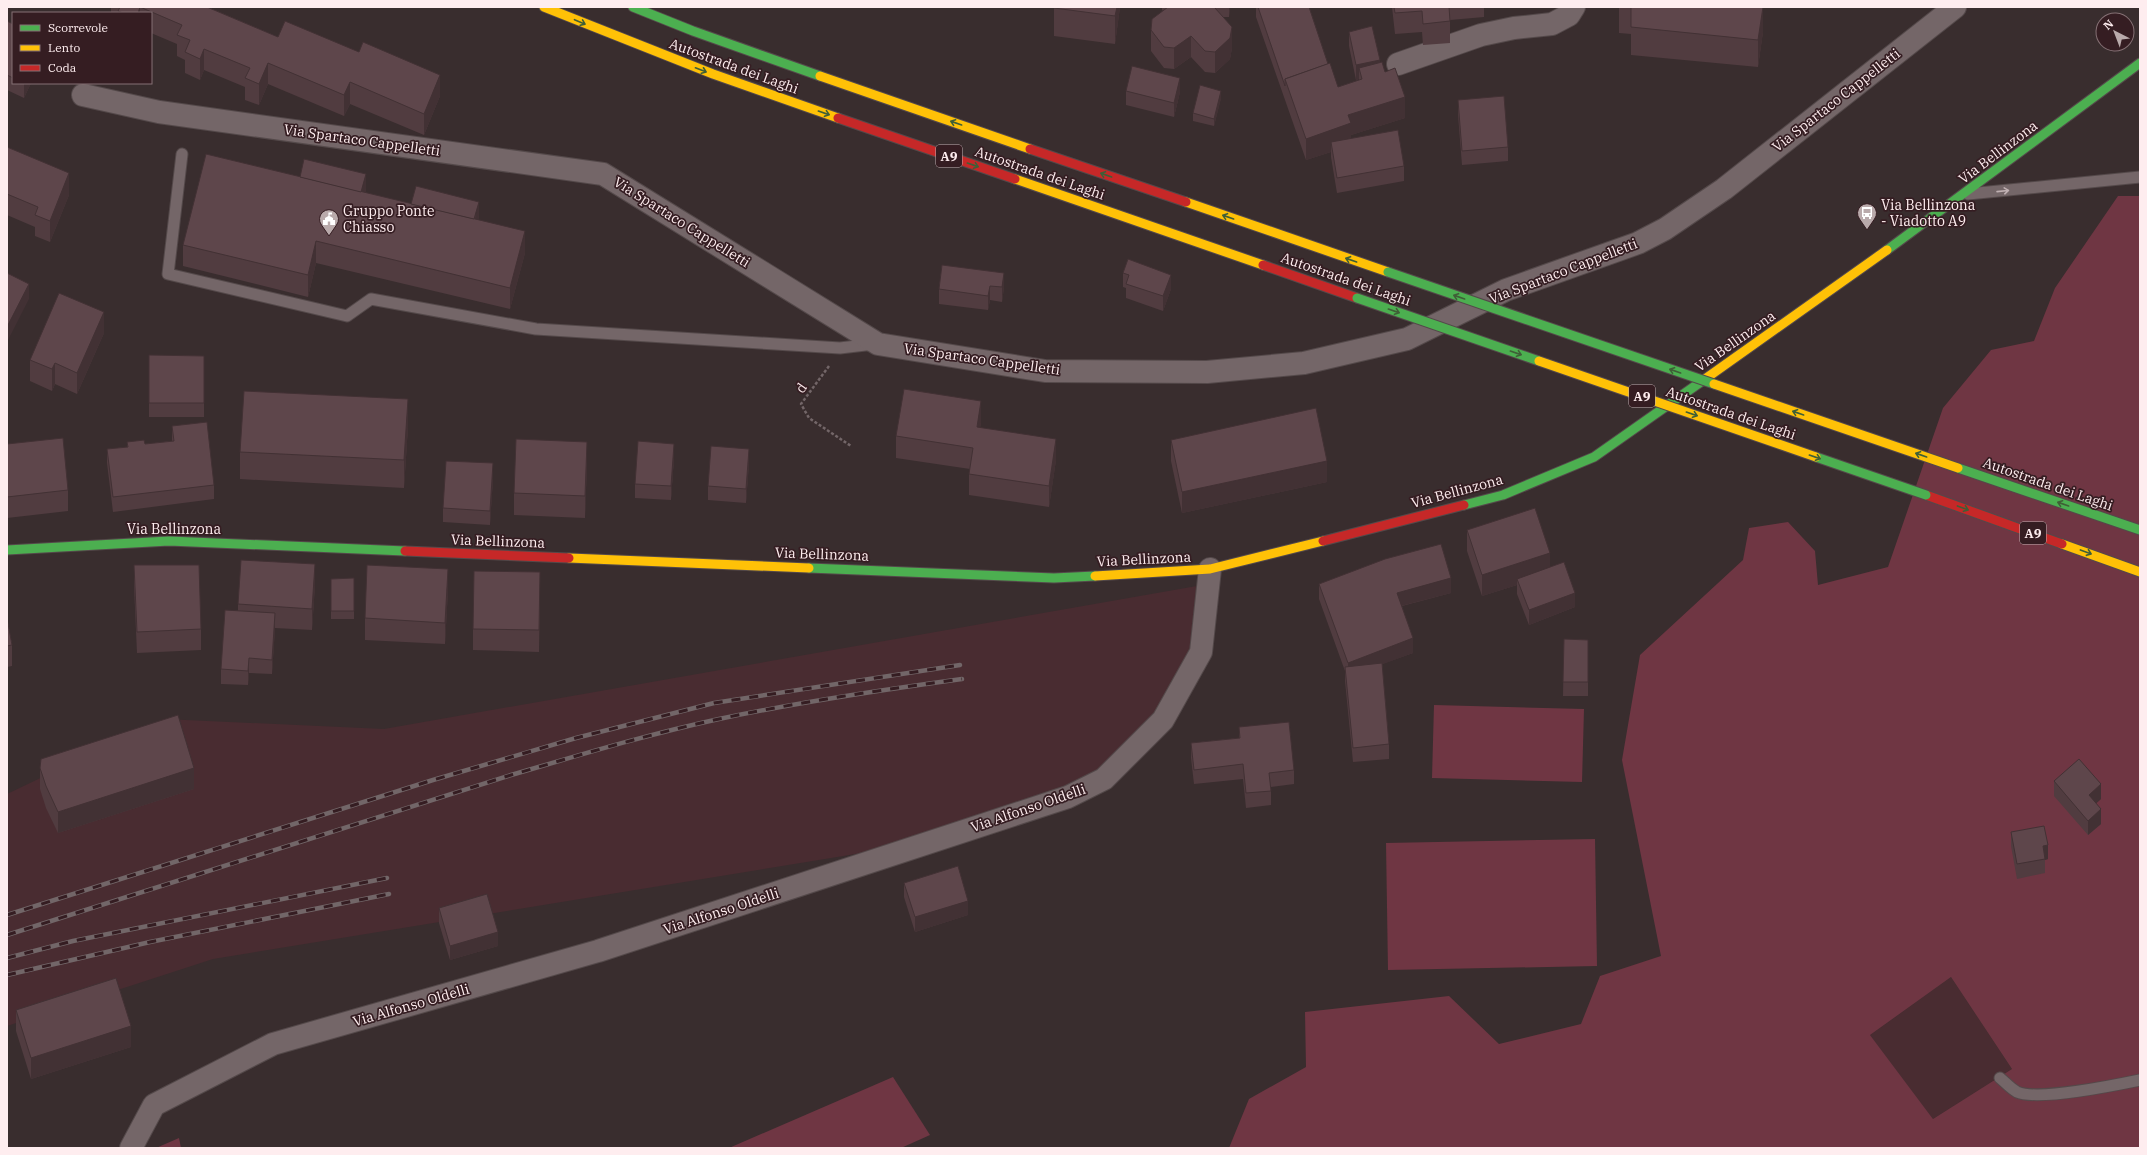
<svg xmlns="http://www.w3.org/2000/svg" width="2147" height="1155" font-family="'IBM Plex Serif',serif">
<rect width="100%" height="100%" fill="#392d2e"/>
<!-- built -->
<g fill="#492c31">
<polygon points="1197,586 1201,652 1104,779 929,842 213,959 7,1026 7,794 164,719 384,729"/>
<polygon points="1951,977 2012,1069 1933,1119 1870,1035"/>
</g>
<!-- green -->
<g fill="#6f3643" fill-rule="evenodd">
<path d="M2118 196H2140V1148H1229L1249 1099 1306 1067 1305 1012 1449 996 1499 1044 1581 1024 1600 976 1661 956 1622 760 1640 655 1743 560 1749 528 1788 522 1815 551 1818 585 1888 567 1943 408 1991 350 2034 341 2055 288ZM1951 977 2012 1069 1933 1119 1870 1035Z"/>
<polygon points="1434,705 1584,709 1582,782 1432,778"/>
<polygon points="1595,839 1597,966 1388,970 1386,843"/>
<polygon points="893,1077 930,1135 901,1148 729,1148"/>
<polygon points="179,1138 181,1148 156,1148"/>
</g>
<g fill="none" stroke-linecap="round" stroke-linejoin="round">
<!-- lane casing -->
<g stroke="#54494a" stroke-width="13">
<g id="lane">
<polyline points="182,154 168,274 347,316 371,299 536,329 840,348 874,344"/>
<polyline points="1968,194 2140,177"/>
<path d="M2000 1078C2005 1082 2011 1089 2017 1092 2037 1101 2116 1085 2140 1080"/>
</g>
</g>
<!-- street casing -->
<g stroke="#54494a" stroke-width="24">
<g id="street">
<polyline points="1398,64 1481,35 1514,28 1552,24 1569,15 1574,7"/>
<polyline points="83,95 159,112 603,174 878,344 1045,371 1207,372 1304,363 1407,339 1506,290 1638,243 1665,229 1724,189 1955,7"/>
<polyline points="131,1148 154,1105 273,1044 598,951 1068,797 1104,779 1163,720 1201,652 1210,569"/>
</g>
</g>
<!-- fast casing -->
<g stroke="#54494a" stroke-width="11">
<g id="fast">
<polyline points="633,7 693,31 820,76"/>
<polyline points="1887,250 2140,63"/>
<polyline points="1958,468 2140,530"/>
<polyline points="1464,505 1503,495 1594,457 1705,379"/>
<polyline points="7,550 169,541 405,551"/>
<polyline points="809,568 1054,578 1095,576"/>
</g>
</g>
<!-- slow casing -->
<g stroke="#54494a" stroke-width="11">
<g id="slow">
<polyline points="544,7 713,74 838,118"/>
<polyline points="820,76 1030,149"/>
<polyline points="1015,179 1263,265"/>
<polyline points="1186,202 1388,272"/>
<polyline points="1705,379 1887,250"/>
<polyline points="2062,544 2140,572"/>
<polyline points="569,558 809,568"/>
<polyline points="1095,576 1210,569 1323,541"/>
</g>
</g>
<!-- jam casing -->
<g stroke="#54494a" stroke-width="11">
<g id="jam">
<polyline points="838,118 1015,179"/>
<polyline points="1030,149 1186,202"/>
<polyline points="1263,265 1357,298"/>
<polyline points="1926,495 2062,544"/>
<polyline points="1323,541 1464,505"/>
<polyline points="405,551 569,558"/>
</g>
</g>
<!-- path -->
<polyline stroke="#736668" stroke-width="2.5" stroke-dasharray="3 2" stroke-linecap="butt" points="829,366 801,404 809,418 851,446"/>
<!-- lane -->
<use href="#lane" stroke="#746668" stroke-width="11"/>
<!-- street -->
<use href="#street" stroke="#746668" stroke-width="22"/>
<!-- fast -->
<use href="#fast" stroke="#4caf50" stroke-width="9"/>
<!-- slow -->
<use href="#slow" stroke="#ffc107" stroke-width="9"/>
<!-- jam -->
<use href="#jam" stroke="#c62828" stroke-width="9"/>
<!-- rail casing -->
<g stroke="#726668" stroke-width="4.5">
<g id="rail">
<polyline points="7,915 433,780 576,738 714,703 960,665"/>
<path d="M7 935 511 775C580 755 649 734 719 719 799 702 881 690 962 679"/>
<polyline points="7,958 73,941 387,878"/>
<polyline points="7,975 150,942 389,894"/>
</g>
</g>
<!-- rail -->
<use href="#rail" stroke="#351d22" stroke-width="3" stroke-dasharray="9" stroke-linecap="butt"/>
<!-- fast-bridge casing -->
<g stroke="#54494a" stroke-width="11" stroke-linecap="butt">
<g id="fast-bridge">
<polyline points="1388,272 1714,384"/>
<polyline points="1357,298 1539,361"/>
<polyline points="1816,457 1926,495"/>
</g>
</g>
<!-- slow-bridge casing -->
<g stroke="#54494a" stroke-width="11" stroke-linecap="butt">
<g id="slow-bridge">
<polyline points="1539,361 1816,457"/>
<polyline points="1714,384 1958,468"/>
</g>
</g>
<!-- fast-bridge -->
<use href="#fast-bridge" stroke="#4caf50" stroke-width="9"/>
<!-- slow-bridge -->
<use href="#slow-bridge" stroke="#ffc107" stroke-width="9"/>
</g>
<!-- wall -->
<g fill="#513c40">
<polygon points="111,7 210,7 210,8 278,37 440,96 424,135 350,104 344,116 268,84 259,105 245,100 245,87 204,70 200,80 185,73 185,60 177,56 177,44 151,33 151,13 111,13"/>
<polygon points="1054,7 1120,7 1115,44 1054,36"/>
<polygon points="1162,7 1230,7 1229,17 1223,17 1232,48 1230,59 1215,73 1205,72 1191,57 1174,69 1164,68 1151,51 1151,30 1163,11 1162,10"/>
<polygon points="1256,7 1309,7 1328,64 1338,87 1359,80 1359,79 1356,80 1349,46 1349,32 1380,62 1385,72 1405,118 1351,135 1351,139 1404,166 1404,181 1337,193 1331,157 1331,152 1306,160 1256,17"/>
<polygon points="1392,7 1484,7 1484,17 1450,20 1450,43 1423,45 1422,32 1395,34"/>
<polygon points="1619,7 1763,7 1763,32 1758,67 1631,55 1631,34 1619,33"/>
<polygon points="7,21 13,24 13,83 31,83 24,98 7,90"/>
<polygon points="1126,91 1180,92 1174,117 1126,105"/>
<polygon points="1221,98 1214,126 1193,121 1193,113"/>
<polygon points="1458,100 1508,147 1508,161 1462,165 1458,115"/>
<polygon points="7,147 69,195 50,242 35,236 35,227 7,215"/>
<polygon points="300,177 366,189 365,193 411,204 479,216 478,220 525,253 510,309 316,263 308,297 183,266 183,245"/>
<polygon points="942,265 1004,287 1002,302 990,300 988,310 939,304 939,289"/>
<polygon points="1123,273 1171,289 1163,311 1126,298 1126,288 1123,287"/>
<polygon points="104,333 77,394 55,384 52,391 30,381 30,360"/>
<polygon points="149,355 204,356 204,417 149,417"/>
<polygon points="981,422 980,428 1056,460 1049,507 969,495 969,474 970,469 896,458 896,436"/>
<polygon points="172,426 214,485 214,499 113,512 107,463 107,449 127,447 127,442 145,444 172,441"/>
<polygon points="408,427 404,488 240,479 240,452"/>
<polygon points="1171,440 1327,482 1182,513 1171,461"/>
<polygon points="7,444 68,490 68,511 7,518"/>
<polygon points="674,458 671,500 635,498 635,484"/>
<polygon points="587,463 585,518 514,515 514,493"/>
<polygon points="749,463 746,503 708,500 708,486"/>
<polygon points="493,478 490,525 443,522 443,508"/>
<polygon points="1467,530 1550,567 1575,607 1529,625 1517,594 1517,585 1482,596 1467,551"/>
<polygon points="134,565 201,629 201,650 137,653 134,586"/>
<polygon points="354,578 354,619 331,619 331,579"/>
<polygon points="1319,584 1451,593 1402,606 1413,653 1382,664 1389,744 1389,759 1353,762 1345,681 1345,671 1319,599"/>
<polygon points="315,585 312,630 275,628 272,674 249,673 248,685 221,684 221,669 238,611 238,604"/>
<polygon points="448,590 445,644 365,640 365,618"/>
<polygon points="540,594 539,652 473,650 473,629"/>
<polygon points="7,618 12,645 12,666 7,667"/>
<polygon points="1564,639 1588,640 1588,696 1563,696"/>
<polygon points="1239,727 1294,770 1294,784 1271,787 1271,805 1246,808 1243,779 1194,784 1191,758 1191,743 1239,738"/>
<polygon points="40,768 194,789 58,833 46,808 40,789"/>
<polygon points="2054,781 2101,799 2096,803 2101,824 2088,835 2054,796"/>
<polygon points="2011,832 2048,859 2045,860 2045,873 2017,879 2011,846"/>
<polygon points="904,883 968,915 915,932 904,897"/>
<polygon points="439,908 498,946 450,960 439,923"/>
<polygon points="16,1010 131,1047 31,1079 16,1031"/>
</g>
<!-- shaded-wall -->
<g fill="#423134">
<polygon points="140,7 140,13 138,13"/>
<polygon points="1117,7 1120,7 1115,44 1115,16"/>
<polygon points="1229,7 1230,7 1229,17"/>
<polygon points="1763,7 1763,32 1758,67 1758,40"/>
<polygon points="1232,27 1232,48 1230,59 1215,73 1215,52"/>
<polygon points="1191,36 1191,57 1174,69 1174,48"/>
<polygon points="204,49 204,70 200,80 200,59"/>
<polygon points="1380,60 1380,74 1359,68 1359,79 1356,80 1356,65"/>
<polygon points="268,63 268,84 259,105 259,84"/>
<polygon points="440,75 440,96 424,135 424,114"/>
<polygon points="1180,78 1180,92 1174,117 1174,103"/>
<polygon points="350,82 350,104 344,116 344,95"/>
<polygon points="24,83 31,83 24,98"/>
<polygon points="1221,91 1221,98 1214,126 1214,119"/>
<polygon points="1405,97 1405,118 1351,135 1351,145 1331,142 1331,152 1306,160 1306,139 1348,115"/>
<polygon points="69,173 69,195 50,242 50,221"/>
<polygon points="366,174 366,189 360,213 360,198"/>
<polygon points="479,202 479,216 473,240 473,226"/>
<polygon points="525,231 525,253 510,309 510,288"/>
<polygon points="316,241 316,263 308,297 308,275"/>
<polygon points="1004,273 1004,287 1002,302 1002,287"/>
<polygon points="1171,275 1171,289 1163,311 1163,296"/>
<polygon points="29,284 29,299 7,342 7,327"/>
<polygon points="990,286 990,300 988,310 988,296"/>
<polygon points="104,312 104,333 77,394 77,373"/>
<polygon points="55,363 55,384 52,391 52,369"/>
<polygon points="408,399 408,427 404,488 404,460"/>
<polygon points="981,401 981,422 977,448 977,427"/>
<polygon points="1056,439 1056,460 1049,507 1049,486"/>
<polygon points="587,442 587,463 585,518 585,496"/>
<polygon points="674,444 674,458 671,500 671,486"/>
<polygon points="749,449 749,463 746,503 746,489"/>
<polygon points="1327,461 1327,482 1182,513 1182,492"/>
<polygon points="493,463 493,478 490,525 490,511"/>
<polygon points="1550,553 1550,574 1517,579 1517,585 1482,596 1482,575"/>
<polygon points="315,564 315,585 312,630 312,609"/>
<polygon points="448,569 448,590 445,644 445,623"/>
<polygon points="540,572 540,594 539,652 539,630"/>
<polygon points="1451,578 1451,593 1397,607 1397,593"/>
<polygon points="1575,593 1575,607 1529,625 1529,610"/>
<polygon points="275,613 275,628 272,674 272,660"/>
<polygon points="1413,638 1413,653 1348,677 1348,663"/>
<polygon points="249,658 249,673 248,685 248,671"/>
<polygon points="194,768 194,789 58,833 58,812"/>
<polygon points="2101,784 2101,799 2089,810 2089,795"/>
<polygon points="2101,809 2101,824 2088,835 2088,821"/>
<polygon points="2048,845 2048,859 2045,860 2043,846"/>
<polygon points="968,901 968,915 915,932 915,917"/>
<polygon points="498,932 498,946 450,960 450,946"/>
<polygon points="131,1026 131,1047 31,1079 31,1058"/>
</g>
<!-- building -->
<g fill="#5e464b" stroke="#423134">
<polygon points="120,7 207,7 278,37 285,21 359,52 363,42 440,75 424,114 350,82 344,95 268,63 259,84 245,78 250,68 204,49 200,59 185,52 190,40 177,35 182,25 140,7 138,13 123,13 118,11"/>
<polygon points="1054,7 1117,7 1115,16 1054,8"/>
<polygon points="1168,7 1215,7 1215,8 1232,27 1230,38 1215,52 1205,51 1191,36 1174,48 1164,47 1151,30 1152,19"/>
<polygon points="1258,7 1309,7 1328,64 1285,79 1285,86"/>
<polygon points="1394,7 1449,7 1450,21 1423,24 1422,11 1395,13"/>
<polygon points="1631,7 1763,7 1758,40 1631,27"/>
<polygon points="7,21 13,24 13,78 7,75"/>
<polygon points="1372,26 1380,60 1356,65 1349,32"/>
<polygon points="1382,62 1385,72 1395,68 1405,97 1348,115 1351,123 1306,139 1285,79 1330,63 1338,87 1362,79 1359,68"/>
<polygon points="1132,66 1180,78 1174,103 1126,91"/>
<polygon points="1200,85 1221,91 1214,119 1193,113"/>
<polygon points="1504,96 1508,147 1462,151 1458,100"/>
<polygon points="1398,130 1404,166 1337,178 1331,142"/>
<polygon points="7,147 69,173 50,221 35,215 38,207 7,194"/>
<polygon points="206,154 525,231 510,288 316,241 308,275 183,245"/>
<polygon points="304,159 366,174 361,192 300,177"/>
<polygon points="416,186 479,202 474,219 411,204"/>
<polygon points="1128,259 1171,275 1163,296 1126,284 1129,275 1123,273"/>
<polygon points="942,265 1004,273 1002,287 990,286 988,296 939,289"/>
<polygon points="7,273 29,284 7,327"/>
<polygon points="59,293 104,312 77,373 55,363 52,369 30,360"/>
<polygon points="149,355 204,356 204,403 149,403"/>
<polygon points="904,389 981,401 977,427 1056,439 1049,486 969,474 973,448 896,436"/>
<polygon points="244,391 408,399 404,460 240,452"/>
<polygon points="1316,408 1327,461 1182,492 1171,440"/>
<polygon points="207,422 214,485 113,497 107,449 128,447 127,442 144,440 145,444 174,441 172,426"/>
<polygon points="63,438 68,490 7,497 7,444"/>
<polygon points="516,439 587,442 585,496 514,493"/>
<polygon points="638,441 674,444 671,486 635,484"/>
<polygon points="711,446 749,449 746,489 708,486"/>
<polygon points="446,461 493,463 490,511 443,508"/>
<polygon points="1535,508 1550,553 1482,575 1467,530"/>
<polygon points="1441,544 1451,578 1397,593 1413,638 1348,663 1319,584 1385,559"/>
<polygon points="241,560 315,564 312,609 238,604"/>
<polygon points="1564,562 1575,593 1529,610 1517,579"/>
<polygon points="134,565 199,565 201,629 137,632"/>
<polygon points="367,565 448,569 445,623 365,618"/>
<polygon points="474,571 540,572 539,630 473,629"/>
<polygon points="354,578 354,611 331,611 331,579"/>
<polygon points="225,610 275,613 272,660 249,658 248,671 221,669"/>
<polygon points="7,618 12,645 7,646"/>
<polygon points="1564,639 1588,640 1588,682 1563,682"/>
<polygon points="1382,663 1389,744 1353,748 1345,667"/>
<polygon points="178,715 194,768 58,812 46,786 40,768 41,759"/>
<polygon points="1289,722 1294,770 1269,773 1271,791 1246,793 1243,764 1194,770 1191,743 1240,738 1239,727"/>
<polygon points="2079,759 2101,784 2089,795 2101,809 2088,821 2054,781"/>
<polygon points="2044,826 2048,845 2043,846 2045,859 2017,864 2011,832"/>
<polygon points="958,866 968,901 915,917 904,883"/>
<polygon points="487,894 498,932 450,946 439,908"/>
<polygon points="116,978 131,1026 31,1058 16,1010"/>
</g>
<!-- one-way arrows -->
<defs><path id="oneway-shaft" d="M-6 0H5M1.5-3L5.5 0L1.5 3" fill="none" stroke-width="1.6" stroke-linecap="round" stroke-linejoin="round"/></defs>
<g stroke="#3f5f37">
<use href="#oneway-shaft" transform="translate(580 22) rotate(23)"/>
<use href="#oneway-shaft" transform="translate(701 70) rotate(21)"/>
<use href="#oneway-shaft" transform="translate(824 113) rotate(19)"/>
<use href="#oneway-shaft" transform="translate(956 123) rotate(-161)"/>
<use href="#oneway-shaft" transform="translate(973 165) rotate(19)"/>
<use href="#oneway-shaft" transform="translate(1106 175) rotate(-161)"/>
<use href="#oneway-shaft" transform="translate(1228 217) rotate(-161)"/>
<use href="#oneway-shaft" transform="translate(1351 260) rotate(-161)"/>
<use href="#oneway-shaft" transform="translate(1459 297) rotate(-161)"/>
<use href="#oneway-shaft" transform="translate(1394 311) rotate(19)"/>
<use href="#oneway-shaft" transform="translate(1516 353) rotate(19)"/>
<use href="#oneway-shaft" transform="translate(1675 371) rotate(-161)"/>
<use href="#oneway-shaft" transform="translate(1798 413) rotate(-161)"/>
<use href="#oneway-shaft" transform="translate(1692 414) rotate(19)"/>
<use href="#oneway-shaft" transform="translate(1921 455) rotate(-161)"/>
<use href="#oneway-shaft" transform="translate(1815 457) rotate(19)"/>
<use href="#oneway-shaft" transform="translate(2063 504) rotate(-161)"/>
<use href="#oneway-shaft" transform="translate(1963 508) rotate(20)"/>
<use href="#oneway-shaft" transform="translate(2086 552) rotate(20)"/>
</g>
<use stroke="#c0b0b2" href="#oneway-shaft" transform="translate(2003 191) rotate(-6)"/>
<!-- icons -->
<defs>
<g id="bus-pin" transform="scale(1)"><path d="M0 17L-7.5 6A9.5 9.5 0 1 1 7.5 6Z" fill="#b9aaab" stroke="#351d22"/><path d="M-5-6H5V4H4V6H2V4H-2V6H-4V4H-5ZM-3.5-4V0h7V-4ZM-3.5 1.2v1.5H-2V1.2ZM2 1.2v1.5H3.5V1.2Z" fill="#fff"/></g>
<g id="civic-pin" transform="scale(1)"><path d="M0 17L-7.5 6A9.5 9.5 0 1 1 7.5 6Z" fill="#b9aaab" stroke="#351d22"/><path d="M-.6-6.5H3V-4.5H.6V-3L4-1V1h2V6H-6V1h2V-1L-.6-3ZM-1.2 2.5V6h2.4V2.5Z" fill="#fff"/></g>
</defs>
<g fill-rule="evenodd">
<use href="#bus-pin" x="1867" y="213"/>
<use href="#civic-pin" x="329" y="219"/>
</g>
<g text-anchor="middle" stroke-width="3.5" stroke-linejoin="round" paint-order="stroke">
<!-- shield labels -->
<g fill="#351d22" stroke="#c2afb2" stroke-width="1">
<rect x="936" y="145" width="26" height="22" rx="3"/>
<rect x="1629" y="385" width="26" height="22" rx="3"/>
<rect x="2020" y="522" width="26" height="22" rx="3"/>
</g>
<g font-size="13" font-weight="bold" fill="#feedef">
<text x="949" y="161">A9</text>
<text x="1642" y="401">A9</text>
<text x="2033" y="538">A9</text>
</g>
<!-- street labels -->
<g font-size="14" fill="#feedef" stroke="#351d22">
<text transform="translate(734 66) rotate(20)" y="5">Autostrada dei Laghi</text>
<text transform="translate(1836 100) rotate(-38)" y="5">Via Spartaco Cappelletti</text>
<text transform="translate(362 140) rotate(8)" y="5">Via Spartaco Cappelletti</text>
<text transform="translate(1998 152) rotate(-37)" y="5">Via Bellinzona</text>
<text transform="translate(1040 173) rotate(19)" y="5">Autostrada dei Laghi</text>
<text transform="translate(682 222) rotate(32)" y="5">Via Spartaco Cappelletti</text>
<text transform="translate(1563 271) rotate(-21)" y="5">Via Spartaco Cappelletti</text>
<text transform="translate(1346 279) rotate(19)" y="5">Autostrada dei Laghi</text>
<text transform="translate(1735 341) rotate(-35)" y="5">Via Bellinzona</text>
<text transform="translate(982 359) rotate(8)" y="5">Via Spartaco Cappelletti</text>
<text transform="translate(801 388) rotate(-55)" y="5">d</text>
<text transform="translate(1731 413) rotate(19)" y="5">Autostrada dei Laghi</text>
<text transform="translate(2048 484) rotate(19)" y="5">Autostrada dei Laghi</text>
<text transform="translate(1457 491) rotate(-15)" y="5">Via Bellinzona</text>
<text x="174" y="534">Via Bellinzona</text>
<text transform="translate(498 541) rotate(2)" y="5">Via Bellinzona</text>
<text transform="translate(822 554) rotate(2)" y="5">Via Bellinzona</text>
<text transform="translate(1144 559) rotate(-3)" y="5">Via Bellinzona</text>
<text transform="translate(1028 808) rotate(-19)" y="5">Via Alfonso Oldelli</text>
<text transform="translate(721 911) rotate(-18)" y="5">Via Alfonso Oldelli</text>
<text transform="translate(411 1005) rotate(-16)" y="5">Via Alfonso Oldelli</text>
</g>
<!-- poi labels -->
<g font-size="14" fill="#feedef" stroke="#351d22" text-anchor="start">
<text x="1881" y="210">Via Bellinzona<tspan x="1881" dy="16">- Viadotto A9</tspan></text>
<text x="343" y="216">Gruppo Ponte<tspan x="343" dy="16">Chiasso</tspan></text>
</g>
</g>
<!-- border -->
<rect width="2147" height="1155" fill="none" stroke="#feedef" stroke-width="16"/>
<!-- legend -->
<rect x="12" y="12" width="140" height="72" fill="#351d22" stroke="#857074"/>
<rect x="20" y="25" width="20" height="6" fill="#4caf50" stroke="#857074"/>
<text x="48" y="32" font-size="12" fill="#feedef">Scorrevole</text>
<rect x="20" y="45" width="20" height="6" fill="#ffc107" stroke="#857074"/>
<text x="48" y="52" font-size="12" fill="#feedef">Lento</text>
<rect x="20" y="65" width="20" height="6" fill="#c62828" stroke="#857074"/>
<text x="48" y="72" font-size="12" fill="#feedef">Coda</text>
<!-- north arrow -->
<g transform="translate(2115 32) rotate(318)"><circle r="19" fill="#351d22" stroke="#857074"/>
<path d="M0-3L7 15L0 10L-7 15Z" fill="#b9aaab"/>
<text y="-6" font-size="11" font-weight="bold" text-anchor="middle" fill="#feedef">N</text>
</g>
</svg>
